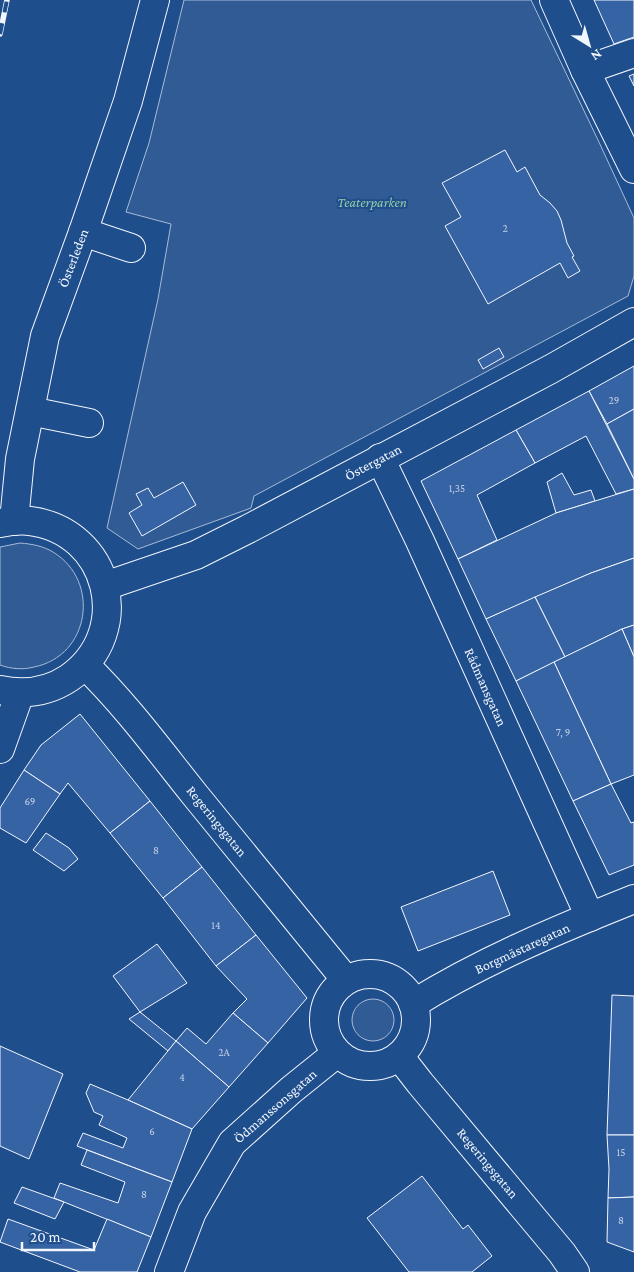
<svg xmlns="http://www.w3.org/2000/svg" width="634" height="1272" font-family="'Crimson Pro',serif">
<rect width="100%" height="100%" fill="#1f4e8c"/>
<!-- green -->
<g fill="#305b95" stroke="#a8bbd7">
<polygon points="184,0 531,0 598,140 634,218 634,276 628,296 254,496 251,508 138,549 107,528 158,299 171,224 126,212 149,143"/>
<path d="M20 543C32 544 43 546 53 552 101 581 90 656 34 667 23 670 11 669 0 665V547Z"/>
<circle cx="373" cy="1020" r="21"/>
</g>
<!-- building -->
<g fill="#3563a3" stroke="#f2f6ff">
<polygon points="594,0 634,0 634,37 614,44"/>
<polygon points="634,74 634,86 629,76"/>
<polygon points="505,150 517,172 525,167 540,195 550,203 557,211 561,220 567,243 574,256 572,257 580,271 568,278 560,263 488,304 445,226 461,217 442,183"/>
<polygon points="499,348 504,357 483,369 478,360"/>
<polygon points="634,366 634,409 607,424 589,391"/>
<polygon points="589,391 634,479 634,489 616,494 586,436 535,463 516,430"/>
<polygon points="634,409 634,479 607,424"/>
<polygon points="516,430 535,463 477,495 497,540 458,559 421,481"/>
<polygon points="562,473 574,495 591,490 595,501 556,513 547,482"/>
<polygon points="183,482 196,505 142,536 129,513 142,505 136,494 148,488 154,498"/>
<polygon points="634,489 634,558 591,573 486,619 458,559 556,513"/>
<polygon points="634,558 634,625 622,629 565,657 535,597 591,573"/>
<polygon points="535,597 565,657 516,681 486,619"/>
<polygon points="634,625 634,657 622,629"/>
<polygon points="622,629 634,657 634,775 611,784 554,662"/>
<polygon points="554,662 611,784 573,801 516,681"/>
<polygon points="80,714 150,801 110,833 68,783 60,794 24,770 41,745"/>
<polygon points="24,770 60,794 26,843 0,828 0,808"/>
<polygon points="611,784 631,823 634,822 634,865 609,875 573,801"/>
<polygon points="150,801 202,867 163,898 110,833"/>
<polygon points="46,833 69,848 78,859 64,871 33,850"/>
<polygon points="202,867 256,935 216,966 163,898"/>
<polygon points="493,871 510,915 418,951 401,907"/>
<polygon points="256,935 307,998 268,1043 233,1013 247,999 216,966"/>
<polygon points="157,944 187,983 140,1012 113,976"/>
<polygon points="612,995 634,996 634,1135 607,1135"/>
<polygon points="140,1012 176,1041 168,1051 129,1019"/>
<polygon points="233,1013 268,1043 229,1087 176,1041 187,1028 206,1044"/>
<polygon points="176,1041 229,1087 192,1129 128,1100"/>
<polygon points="0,1046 63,1074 29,1159 0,1146"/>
<polygon points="90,1084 128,1100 192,1129 172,1182 77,1146 83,1133 123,1148 127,1138 99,1125 103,1116 94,1112 86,1093"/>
<polygon points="607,1135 634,1135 634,1197 608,1198 609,1169"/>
<polygon points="87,1150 172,1182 151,1237 54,1198 60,1183 118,1203 125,1182 81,1165"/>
<polygon points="422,1176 463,1229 468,1225 492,1256 472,1272 409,1272 367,1218"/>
<polygon points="22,1187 64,1202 55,1219 14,1203"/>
<polygon points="634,1197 634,1252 607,1242 608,1198"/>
<polygon points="8,1219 94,1250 107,1219 151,1237 137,1272 80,1272 0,1242"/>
</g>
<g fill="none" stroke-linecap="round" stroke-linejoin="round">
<!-- minor casing -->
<g stroke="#f2f6ff" stroke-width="30">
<g id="minor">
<polyline points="554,0 585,70 634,169"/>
<polyline points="585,70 634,53"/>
<polyline points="83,232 131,248"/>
<polyline points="30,411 89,423"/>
<polyline points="380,458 420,541 590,917"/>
<polyline points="14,521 20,459 45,336 83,232 128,101 155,0"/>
<polyline points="105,586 196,555 248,529 551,369 634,322"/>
<path d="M85 665C126 705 159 750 195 795 245 857 296 918 346 980"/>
<polyline points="0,749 20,693"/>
<circle cx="370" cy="1020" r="46"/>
<path d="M413 1004C482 961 559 929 634 899"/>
<polyline points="399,1056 420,1083 562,1253 575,1272"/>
<polyline points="169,1272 192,1212 232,1143 291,1090 337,1053"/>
</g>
</g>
<!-- major casing -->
<g stroke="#f2f6ff" stroke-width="30">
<path id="major" d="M0 523C10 521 20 520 30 521 110 531 135 632 69 678 48 692 24 695 0 690"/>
</g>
<!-- minor -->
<use href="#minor" stroke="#1f4e8c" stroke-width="28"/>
<!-- major -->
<use href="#major" stroke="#1f4e8c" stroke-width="28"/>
<!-- rail casing -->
<g stroke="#f2f6ff" stroke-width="5.5">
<polyline id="rail" points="0,34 7,0"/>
</g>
<!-- rail -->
<use href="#rail" stroke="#1f4e8c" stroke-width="4" stroke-dasharray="11" stroke-linecap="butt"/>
</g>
<g text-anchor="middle" stroke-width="4" stroke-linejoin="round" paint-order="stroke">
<!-- number labels -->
<g font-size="11" fill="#c3d1e8">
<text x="505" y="232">2</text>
<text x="614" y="404">29</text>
<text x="457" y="492">1,35</text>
<text x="563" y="736">7, 9</text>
<text x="30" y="805">69</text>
<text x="156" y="854">8</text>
<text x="216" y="929">14</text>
<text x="224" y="1056">2A</text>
<text x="182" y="1081">4</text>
<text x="152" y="1135">6</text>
<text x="621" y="1156">15</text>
<text x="144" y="1198">8</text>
<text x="621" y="1224">8</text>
</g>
<!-- park labels -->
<g font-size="14" font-style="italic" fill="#97c8a6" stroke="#1f4e8c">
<text x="372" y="207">Teaterparken</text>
</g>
<!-- street labels -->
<g font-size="14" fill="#f2f6ff" stroke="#1f4e8c">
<text transform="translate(73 258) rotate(-69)" y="5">Österleden</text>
<text transform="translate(373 462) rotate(-28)" y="5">Östergatan</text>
<text transform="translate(486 687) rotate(66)" y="5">Rådmansgatan</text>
<text transform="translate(217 821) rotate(51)" y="5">Regeringsgatan</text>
<text transform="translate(522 948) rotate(-25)" y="5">Borgmästaregatan</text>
<text transform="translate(275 1106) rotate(-41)" y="5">Ödmanssonsgatan</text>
<text transform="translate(488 1163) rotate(50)" y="5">Regeringsgatan</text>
</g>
</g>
<!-- north arrow -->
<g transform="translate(589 45) rotate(143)" stroke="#1f4e8c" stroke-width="4" paint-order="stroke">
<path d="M0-4L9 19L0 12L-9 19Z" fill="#f2f6ff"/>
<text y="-8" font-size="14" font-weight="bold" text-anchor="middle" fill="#f2f6ff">N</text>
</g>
<!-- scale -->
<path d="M22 1242v8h72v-8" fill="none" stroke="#f2f6ff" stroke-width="2.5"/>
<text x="30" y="1242" font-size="15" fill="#f2f6ff" stroke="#1f4e8c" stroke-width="4" paint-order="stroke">20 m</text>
</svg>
